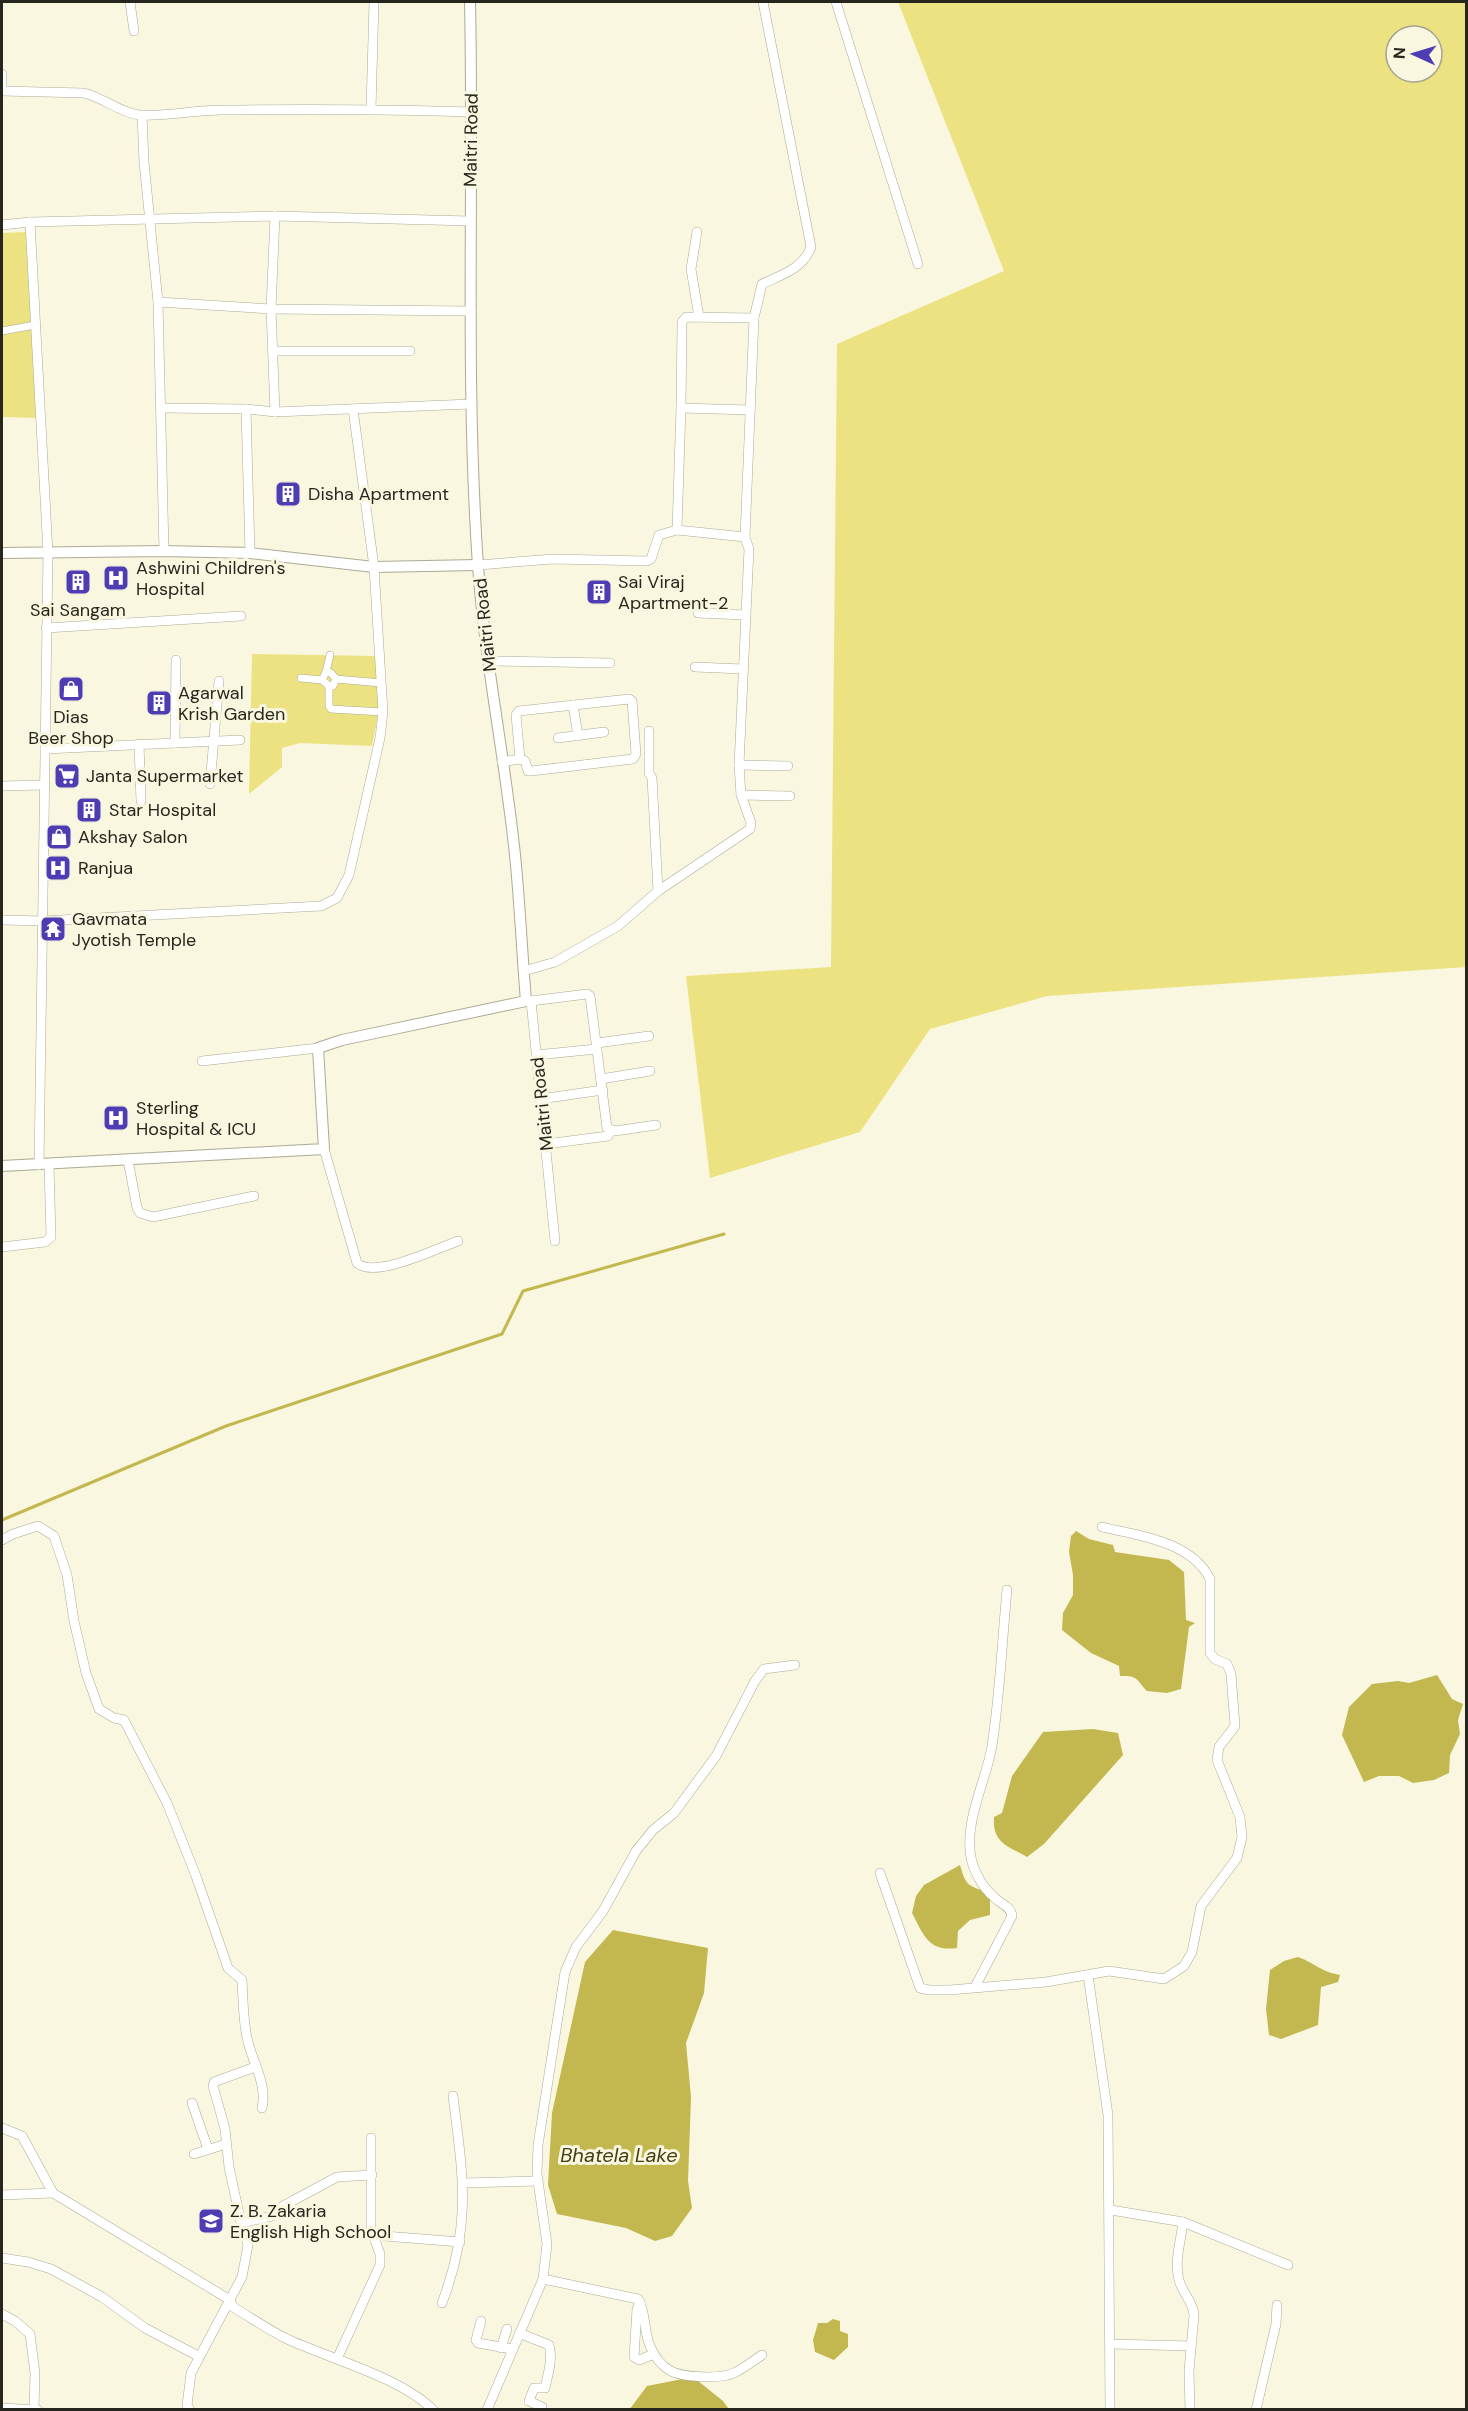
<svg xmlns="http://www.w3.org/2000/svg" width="1468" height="2411" font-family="'DM Sans',sans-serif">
<rect width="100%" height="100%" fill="#f9f7df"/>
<!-- green -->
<g fill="#ece282" fill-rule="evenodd">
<path d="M898 2H1466V967L1047 996 930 1029 860 1132 710 1178 686 976 831 967 837 344 1004 271ZM1396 36H1432V72H1396Z"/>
<polygon points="27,232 37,418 2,417 2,233"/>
<polygon points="252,654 375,656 379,710 372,746 300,743 282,748 282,767 249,794"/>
</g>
<!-- water -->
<g fill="#c3b850">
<path d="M1076 1531 1089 1539 1113 1545 1115 1552 1169 1560 1184 1572 1186 1620 1195 1623 1189 1627 1181 1689 1167 1693 1147 1691C1137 1681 1139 1675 1120 1676L1119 1666 1091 1653 1062 1630 1063 1613 1073 1595V1575L1069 1552 1071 1536Z"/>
<polygon points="1437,1675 1452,1699 1463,1704 1458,1720 1460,1734 1450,1755 1449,1773 1434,1780 1413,1783 1399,1776 1379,1776 1364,1782 1342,1735 1349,1707 1372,1684 1398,1681 1409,1683"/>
<path d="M1093 1729 1118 1733 1123 1755 1044 1844 1027 1857C1008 1846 992 1843 994 1817L1002 1813 1012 1776 1043 1732Z"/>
<path d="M960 1865C966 1887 969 1886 990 1893V1915L970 1920 958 1931 957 1948C929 1952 924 1936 912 1913L916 1896 924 1885Z"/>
<polygon points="613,1930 708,1948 704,1993 686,2043 691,2097 688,2181 692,2208 672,2236 655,2241 626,2228 557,2214 548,2185 552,2113 585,1962"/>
<path d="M1298 1957C1315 1963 1321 1972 1340 1975L1338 1982 1321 1987 1318 2025 1281 2039 1269 2035 1266 2009 1270 1970 1284 1961Z"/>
<polygon points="833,2319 840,2321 840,2331 848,2334 848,2347 834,2360 815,2352 813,2340 818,2323 827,2323"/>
<polygon points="693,2377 723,2401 729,2409 629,2410 647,2386"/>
</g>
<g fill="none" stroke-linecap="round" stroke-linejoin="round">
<!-- stream -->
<polyline stroke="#c3b850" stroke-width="3" points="2,1520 226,1426 502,1334 523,1291 724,1234"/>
<!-- pedestrian casing -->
<g stroke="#acaa93" stroke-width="8">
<g id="pedestrian">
<polyline points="2,331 35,325"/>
<polyline points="326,672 330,655"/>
<polyline points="301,678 322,680 329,686 333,686 336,679 331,673 326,672 322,680"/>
<polyline points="336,679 381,683"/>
<polyline points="329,686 329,706 331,709 383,712"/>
</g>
</g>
<!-- minor casing -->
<g stroke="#acaa93" stroke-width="10">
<g id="minor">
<polyline points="130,2 134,31"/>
<polyline points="836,2 918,264"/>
<polyline points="2,74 2,91"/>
<path d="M2 91 84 93C104 98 119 112 139 115 161 117 197 110 221 110 305 109 388 109 472 112"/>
<polyline points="371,109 374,2"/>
<polyline points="142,115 144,162 158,302 164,551"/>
<polyline points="275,216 271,309 275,412"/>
<polyline points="30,222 275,216 470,221"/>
<polyline points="2,225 30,222 48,553 39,1165"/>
<polyline points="697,232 691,269 699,317"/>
<polyline points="158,302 271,309 471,311"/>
<path d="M754 318 762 284C781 275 803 269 811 247L763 2"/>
<polyline points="273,351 410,351"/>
<polyline points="162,408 246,409 275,412 471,404"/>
<polyline points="681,408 750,410"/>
<polyline points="246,409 250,553"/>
<polyline points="478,565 553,559 647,561 651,559 659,535 677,530 745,537"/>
<polyline points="698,613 745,615"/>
<polyline points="46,628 241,616"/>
<polyline points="488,661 610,663"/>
<polyline points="695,667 743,669"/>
<polyline points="573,705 578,736"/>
<polyline points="649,731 649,773 652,778 658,891"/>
<polyline points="558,738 604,732"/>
<polyline points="175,743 176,660"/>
<polyline points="139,744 141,801"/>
<polyline points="45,749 240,740"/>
<polyline points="502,762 520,759 516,715 519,711 629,699 632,701 636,754 633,759 531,771 528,771 525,761 520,759"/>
<polyline points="739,765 788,766"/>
<polyline points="210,784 219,681"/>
<polyline points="2,786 44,785"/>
<polyline points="741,795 790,796"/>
<polyline points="2,920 42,921 321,906 337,898 349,875 380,738 383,712 374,567 353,409"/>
<polyline points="524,971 555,962 618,926 658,891 750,829 751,823 741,795 739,765 749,549 745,537 754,318 686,317 682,322 681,408 677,530"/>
<polyline points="526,1001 531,1001 555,1241"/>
<polyline points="531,1001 587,994 590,996 607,1128 615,1131 656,1125"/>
<polyline points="597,1043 649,1036"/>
<polyline points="536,1055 597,1049"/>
<polyline points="202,1061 318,1048"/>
<polyline points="601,1079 650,1071"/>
<polyline points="540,1099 603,1090"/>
<polyline points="546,1144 608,1136 611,1130"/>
<path d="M324 1149 357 1263C375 1279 435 1249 458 1241"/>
<polyline points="128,1160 137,1208 140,1213 153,1217 254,1196"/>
<polyline points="2,1247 45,1242 51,1237 49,1165"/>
<path d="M2 1540 13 1534 38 1526 54 1536 67 1575 74 1621 86 1673 99 1709 114 1718 124 1720 167 1803 196 1876 228 1968 242 1980C243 1997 243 2015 246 2032 249 2058 268 2081 262 2108"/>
<path d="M880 1873 920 1988 929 1990H950L1046 1982 1109 1971 1164 1979 1184 1966 1192 1952 1201 1906 1237 1858 1242 1837 1240 1817 1217 1760 1219 1747 1235 1726 1231 1674 1227 1664 1215 1659 1210 1653V1579C1191 1541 1139 1536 1102 1527"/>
<polyline points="1088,1975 1108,2115 1110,2410"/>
<path d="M975 1987 1012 1916C1011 1906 1000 1904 994 1897 983 1888 974 1872 971 1858 964 1820 986 1782 992 1746 1000 1694 1002 1641 1007 1590"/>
<polyline points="192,2103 208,2149"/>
<path d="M2 2128 22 2136 53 2193 230 2300 233 2307C250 2317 267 2329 285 2338 327 2358 401 2377 433 2410"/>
<polyline points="194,2154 226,2144"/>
<polyline points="464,2183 537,2181"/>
<polyline points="2,2195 53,2193"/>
<polyline points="1111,2210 1183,2222 1288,2265"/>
<path d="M1183 2222C1181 2240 1174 2262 1179 2280 1182 2293 1193 2301 1194 2315L1189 2371 1190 2410"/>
<polyline points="241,2223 272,2216 283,2206 337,2177 372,2175"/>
<polyline points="372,2235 460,2242"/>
<polyline points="2,2258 28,2262 51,2269 102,2297 145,2328 198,2356"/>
<path d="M543 2279 638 2299C647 2314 643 2333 651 2348 655 2357 661 2365 669 2370 682 2378 720 2379 734 2373 743 2369 753 2361 762 2355"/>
<polyline points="640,2302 637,2309 634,2357 639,2360 654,2354"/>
<path d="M442 2303C472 2225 463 2176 453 2096"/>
<polyline points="2,2314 15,2321 30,2334 35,2373 34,2409"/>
<polyline points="481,2321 476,2340 478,2343 512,2349"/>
<path d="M519 2333 549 2345C553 2359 548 2374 545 2388H534L529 2401 542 2407V2410"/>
<polyline points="1111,2344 1191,2346"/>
<polyline points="501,2348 507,2329"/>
<polyline points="337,2359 380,2265 380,2254 371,2229 371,2138"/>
<polyline points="2,2408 38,2410"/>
<polyline points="190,2410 187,2405 191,2373 242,2277 248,2245 241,2223 229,2167 225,2129 213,2086 214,2082 255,2067"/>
<polyline points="487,2410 543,2279 547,2244 537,2174 538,2145 565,1972 576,1947 603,1911 636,1851 653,1830 674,1813 716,1756 755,1681 764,1669 795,1665"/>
<polyline points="1256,2410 1276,2324 1277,2305"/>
</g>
</g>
<!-- tertiary casing -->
<g stroke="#acaa93" stroke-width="12">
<g id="tertiary">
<polyline points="2,553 164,551 250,553 374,567 478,565"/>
<path d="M2 1166 324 1149 318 1048 342 1040 526 1001C522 953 520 904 515 855 505 758 485 663 478 566 465 378 474 189 470 2"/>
</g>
</g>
<!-- pedestrian -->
<use href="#pedestrian" stroke="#fff" stroke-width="7"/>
<!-- minor -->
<use href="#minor" stroke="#fff" stroke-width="9"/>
<!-- tertiary -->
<use href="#tertiary" stroke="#fff" stroke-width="10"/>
</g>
<!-- icons -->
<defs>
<g id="building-square" transform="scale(1.35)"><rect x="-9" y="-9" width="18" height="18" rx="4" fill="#4e3cb3" stroke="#f9f7df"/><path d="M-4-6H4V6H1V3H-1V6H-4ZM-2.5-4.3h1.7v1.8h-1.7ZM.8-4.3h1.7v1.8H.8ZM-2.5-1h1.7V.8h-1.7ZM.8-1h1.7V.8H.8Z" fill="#fff"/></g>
<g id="hospital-square" transform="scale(1.35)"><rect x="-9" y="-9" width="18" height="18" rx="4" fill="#4e3cb3" stroke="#f9f7df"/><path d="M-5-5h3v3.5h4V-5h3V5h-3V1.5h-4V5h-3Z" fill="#fff"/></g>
<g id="shop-square" transform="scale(1.35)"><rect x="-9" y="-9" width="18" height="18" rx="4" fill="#4e3cb3" stroke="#f9f7df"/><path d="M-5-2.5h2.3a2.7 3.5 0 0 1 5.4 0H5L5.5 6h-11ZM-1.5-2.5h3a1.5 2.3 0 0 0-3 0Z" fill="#fff"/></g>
<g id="supermarket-square" transform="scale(1.35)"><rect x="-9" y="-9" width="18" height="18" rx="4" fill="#4e3cb3" stroke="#f9f7df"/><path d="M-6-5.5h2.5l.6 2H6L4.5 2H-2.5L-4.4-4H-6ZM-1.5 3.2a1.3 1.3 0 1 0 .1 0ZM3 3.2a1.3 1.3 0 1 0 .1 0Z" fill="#fff"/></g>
<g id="temple-square" transform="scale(1.35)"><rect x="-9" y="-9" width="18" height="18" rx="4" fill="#4e3cb3" stroke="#f9f7df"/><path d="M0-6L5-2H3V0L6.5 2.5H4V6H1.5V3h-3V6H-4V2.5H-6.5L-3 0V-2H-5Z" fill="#fff"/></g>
<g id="school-square" transform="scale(1.35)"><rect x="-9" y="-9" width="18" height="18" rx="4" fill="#4e3cb3" stroke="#f9f7df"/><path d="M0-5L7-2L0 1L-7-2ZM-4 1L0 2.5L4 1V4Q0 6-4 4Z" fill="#fff"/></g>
</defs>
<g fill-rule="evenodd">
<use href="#building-square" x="288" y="494"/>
<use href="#hospital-square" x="116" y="578"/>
<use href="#building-square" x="78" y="582"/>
<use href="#building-square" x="599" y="592"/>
<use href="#shop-square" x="71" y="689"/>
<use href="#building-square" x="159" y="703"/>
<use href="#supermarket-square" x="67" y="776"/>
<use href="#building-square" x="89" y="810"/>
<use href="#shop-square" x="59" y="837"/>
<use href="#hospital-square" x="58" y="868"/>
<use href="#temple-square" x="53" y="929"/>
<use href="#hospital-square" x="116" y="1118"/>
<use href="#school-square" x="211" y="2221"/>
</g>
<g text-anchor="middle" stroke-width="6" stroke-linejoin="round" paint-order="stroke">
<!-- street labels -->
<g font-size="18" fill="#27261e" stroke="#f9f7df">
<text transform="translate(471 140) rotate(-89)" y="6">Maitri Road</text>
<text transform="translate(485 625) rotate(-96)" y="6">Maitri Road</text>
<text transform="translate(542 1104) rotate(-96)" y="6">Maitri Road</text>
</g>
<!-- poi labels -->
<g font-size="18" fill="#27261e" stroke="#f9f7df" text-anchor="start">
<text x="308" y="500">Disha Apartment</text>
<text x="136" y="574">Ashwini Children's<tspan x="136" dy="21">Hospital</tspan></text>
<text x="618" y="588">Sai Viraj<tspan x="618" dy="21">Apartment-2</tspan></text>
<text x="78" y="616" text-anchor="middle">Sai Sangam</text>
<text x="178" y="699">Agarwal<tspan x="178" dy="21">Krish Garden</tspan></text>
<text x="71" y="723" text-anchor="middle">Dias<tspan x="71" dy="21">Beer Shop</tspan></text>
<text x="86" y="782">Janta Supermarket</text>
<text x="109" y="816">Star Hospital</text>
<text x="78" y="843">Akshay Salon</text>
<text x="78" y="874">Ranjua</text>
<text x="72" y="925">Gavmata<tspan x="72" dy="21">Jyotish Temple</tspan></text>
<text x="136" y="1114">Sterling<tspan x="136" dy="21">Hospital &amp; ICU</tspan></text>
<text x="230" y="2217">Z. B. Zakaria<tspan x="230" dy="21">English High School</tspan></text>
</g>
<!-- water labels -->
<g font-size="20" font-style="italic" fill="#444014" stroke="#f9f7df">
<text x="619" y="2162">Bhatela Lake</text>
</g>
</g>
<!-- border -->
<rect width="1468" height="2411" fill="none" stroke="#27261e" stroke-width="6"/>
<!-- north arrow -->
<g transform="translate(1414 54) rotate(274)"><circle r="28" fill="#f9f7df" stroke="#a5a392" stroke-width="1.5"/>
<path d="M0-4.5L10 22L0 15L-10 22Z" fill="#4e3cb3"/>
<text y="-9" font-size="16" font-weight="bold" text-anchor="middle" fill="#27261e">N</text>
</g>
</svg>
